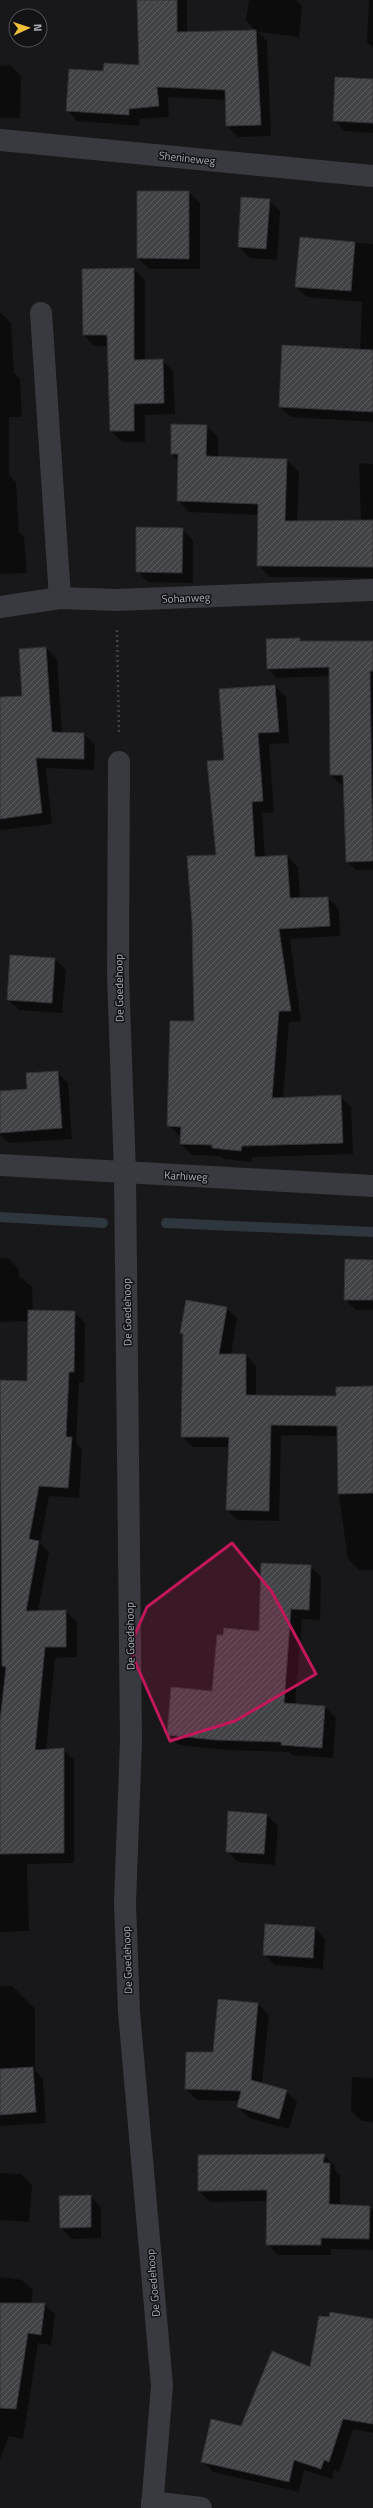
<svg xmlns="http://www.w3.org/2000/svg" width="373" height="2508" font-family="'Titillium Web',sans-serif">
<defs>
<pattern id="building-hatch" width="6" height="6" patternUnits="userSpaceOnUse"><rect width="6" height="6" fill="#424347"/><path d="M-1 1l2-2M0 6l6-6M5 7l2-2" fill="none" stroke="#5b5c5f"/></pattern>
</defs>
<rect width="100%" height="100%" fill="#18181a"/>
<!-- shadow -->
<g fill="#0007">
<polygon points="138,0 187,0 187,33 256,31 246,21 249,0 296,0 302,6 299,37 257,32 267,41 271,136 238,137 227,126 226,100 168,97 169,117 140,119 139,126 77,121 67,110 104,72 140,66"/>
<polygon points="369,0 373,0 373,48 367,42"/>
<polygon points="10,65 21,76 20,118 0,118 0,66"/>
<polygon points="373,80 373,133 345,131 334,120"/>
<polygon points="138,192 189,192 200,203 200,269 149,269 138,258"/>
<polygon points="242,198 269,200 280,211 277,260 250,258 239,247"/>
<polygon points="301,238 373,244 373,422 291,417 280,407 360,350 362,302 307,297 296,287"/>
<polygon points="134,269 145,280 145,361 162,360 173,371 175,414 145,415 145,442 122,442 111,431 109,346 94,346 84,335"/>
<polygon points="0,312 11,323 14,373 20,379 22,417 9,417 9,475 16,482 19,532 24,537 27,573 0,574"/>
<polygon points="207,426 218,437 218,458 287,460 299,472 297,522 361,521 359,463 373,464 373,578 270,577 258,565 259,515 189,512 178,500 179,461 172,454"/>
<polygon points="182,529 193,540 193,583 148,582 137,571"/>
<polygon points="299,639 302,642 373,643 373,870 356,870 347,861 344,783 340,784 331,775 330,676 277,678 268,669 267,640"/>
<polygon points="46,648 57,659 62,733 84,734 95,745 94,770 46,768 52,824 0,830 0,698 23,697"/>
<polygon points="275,686 286,697 289,743 269,744 274,812 262,813 265,858 287,856 298,867 300,899 328,898 339,909 340,936 290,939 301,1021 289,1022 283,1098 340,1096 351,1107 353,1154 252,1157 252,1162 224,1159 221,1156 192,1155 181,1144 181,1137 168,1125 195,1022 217,856 225,761"/>
<polygon points="55,959 66,970 62,1013 19,1010 8,1000"/>
<polygon points="57,1072 68,1083 72,1139 9,1143 0,1135 0,1103 29,1090"/>
<polygon points="0,1258 8,1258 19,1269 19,1276 32,1287 33,1311 74,1312 85,1323 84,1383 79,1382 76,1443 82,1449 79,1498 49,1496 40,1543 49,1552 38,1611 66,1611 77,1622 77,1657 55,1658 46,1750 63,1749 74,1760 74,1863 27,1864 29,1931 0,1932 0,1381 28,1382 29,1321 0,1322"/>
<polygon points="373,1261 373,1310 356,1310 345,1299"/>
<polygon points="226,1308 237,1318 231,1355 246,1355 256,1366 256,1396 337,1397 373,1387 373,1570 359,1570 348,1559 339,1496 338,1436 281,1435 279,1521 238,1520 227,1510 229,1447 193,1447 182,1437 184,1336 181,1333"/>
<polygon points="310,1566 321,1577 320,1620 302,1619 295,1705 325,1707 336,1718 333,1758 293,1755 289,1752 227,1750 179,1745 168,1734 213,1692"/>
<polygon points="267,1815 278,1826 275,1865 238,1862 227,1851"/>
<polygon points="315,1928 325,1939 323,1969 275,1965 264,1954"/>
<polygon points="0,1986 12,1986 35,2009 35,2070 43,2079 46,2123 0,2126"/>
<polygon points="258,2004 269,2015 262,2084 286,2091 297,2102 289,2129 249,2118 238,2107 239,2101 197,2100 186,2089"/>
<polygon points="352,2077 373,2078 373,2122 362,2121 351,2111"/>
<polygon points="324,2155 335,2166 335,2170 340,2175 340,2206 369,2207 373,2210 373,2250 331,2249 331,2255 278,2255 267,2244 268,2201 210,2202 199,2191"/>
<polygon points="0,2173 21,2174 32,2185 29,2222 0,2220"/>
<polygon points="90,2196 101,2207 101,2238 72,2239 61,2228"/>
<polygon points="0,2277 22,2280 33,2290 31,2304 44,2304 55,2314 51,2345 38,2343 23,2439 9,2436 0,2460"/>
<polygon points="330,2318 373,2398 373,2433 353,2429 339,2472 334,2470 332,2479 304,2470 299,2492 213,2472 203,2461 311,2369"/>
</g>
<g fill="none" stroke-linecap="round" stroke-linejoin="round">
<!-- stream -->
<g stroke="#2e363e" stroke-width="10">
<polyline points="0,1217 103,1223"/>
<polyline points="166,1223 373,1232"/>
</g>
</g>
<!-- building -->
<g fill="url(#building-hatch)" stroke="#323236">
<polygon points="137,0 177,0 177,32 256,30 261,125 226,126 225,90 157,87 159,106 129,109 129,115 66,111 69,69 103,71 104,63 139,65"/>
<polygon points="335,77 373,79 373,123 333,121"/>
<polygon points="137,191 189,191 189,259 137,258"/>
<polygon points="241,197 270,199 266,249 238,247"/>
<polygon points="300,237 355,242 351,291 295,287"/>
<polygon points="134,268 134,360 163,359 164,403 134,404 134,431 110,431 107,335 83,335 82,269"/>
<polygon points="282,345 373,350 373,412 279,407"/>
<polygon points="171,424 207,425 206,456 287,459 285,521 373,520 373,567 257,566 258,504 177,501 178,454 171,454"/>
<polygon points="136,527 183,528 182,573 136,572"/>
<polygon points="300,638 300,641 373,641 373,671 370,671 373,861 346,862 343,775 330,775 329,667 267,669 266,639"/>
<polygon points="46,647 52,732 84,733 84,759 36,758 42,813 0,819 0,697 22,696 19,649"/>
<polygon points="275,685 279,732 258,733 263,801 252,802 255,857 287,855 290,898 328,897 330,926 279,929 291,1011 279,1011 272,1098 341,1095 343,1143 242,1146 241,1151 212,1148 212,1145 180,1144 181,1127 167,1126 170,1021 194,1021 192,922 187,856 216,855 207,761 224,760 219,689"/>
<polygon points="10,955 55,958 52,1003 7,1000"/>
<polygon points="58,1071 62,1128 0,1133 0,1091 27,1089 26,1073"/>
<polygon points="345,1259 373,1260 373,1300 344,1300"/>
<polygon points="186,1300 227,1307 219,1354 246,1354 246,1395 336,1396 336,1387 373,1386 373,1493 338,1494 337,1426 271,1425 269,1511 226,1510 229,1437 181,1437 183,1334 180,1333"/>
<polygon points="28,1310 75,1311 74,1372 69,1372 66,1437 72,1437 68,1488 39,1486 29,1539 39,1541 26,1611 66,1610 66,1647 45,1647 35,1750 64,1748 64,1853 0,1854 0,1721 6,1667 2,1666 0,1380 27,1381"/>
<polygon points="261,1563 311,1565 309,1610 291,1609 284,1703 325,1706 322,1748 281,1745 281,1742 215,1740 167,1735 171,1687 212,1691 217,1635 223,1635 224,1628 259,1631"/>
<polygon points="228,1811 267,1814 264,1854 226,1852"/>
<polygon points="265,1924 315,1927 313,1958 263,1955"/>
<polygon points="218,1999 258,2003 251,2080 287,2090 279,2119 237,2107 241,2091 185,2089 186,2052 213,2052"/>
<polygon points="33,2067 36,2112 0,2115 0,2069"/>
<polygon points="325,2154 323,2163 330,2163 329,2204 370,2206 369,2239 321,2238 321,2245 266,2245 267,2190 198,2191 198,2155"/>
<polygon points="91,2195 91,2227 60,2228 59,2196"/>
<polygon points="0,2303 45,2303 41,2335 28,2333 16,2409 0,2408"/>
<polygon points="330,2312 373,2319 373,2424 343,2419 329,2462 324,2460 321,2469 294,2460 289,2482 201,2462 211,2419 241,2426 272,2351 310,2367 319,2316 329,2317"/>
</g>
<g fill="none" stroke-linecap="round" stroke-linejoin="round">
<!-- path -->
<polyline stroke="#3f4146" stroke-width="2.5" stroke-dasharray="2 3" stroke-linecap="butt" points="117,630 119,733"/>
<!-- street -->
<g stroke="#393a3f" stroke-width="22">
<polyline points="0,140 373,176"/>
<polyline points="41,313 60,598"/>
<polyline points="0,607 60,598 116,600 373,590"/>
<polyline points="119,762 118,975 125,1173 131,1741 125,1903 129,2012 162,2386 152,2508"/>
<polyline points="0,1165 373,1186"/>
<polyline points="152,2502 201,2508"/>
</g>
</g>
<!-- marked area -->
<path fill="#c2185b" fill-opacity="0.2" stroke="#c2185b" stroke-width="3" stroke-linejoin="round" d="M232 1543 272 1592 316 1674 235 1721 170 1741 129 1648 147 1607Z"/>
<g text-anchor="middle" stroke-width="3" stroke-linejoin="round" paint-order="stroke">
<!-- street labels -->
<g font-size="11" fill="#abaeba" stroke="#131315">
<text transform="translate(187 158) rotate(6)" y="4">Shenineweg</text>
<text transform="translate(186 598) rotate(-2)" y="4">Sohanweg</text>
<text transform="translate(119 988) rotate(-91)" y="4">De Goedehoop</text>
<text transform="translate(186 1176) rotate(3)" y="4">Karhiweg</text>
<text transform="translate(127 1312) rotate(-91)" y="4">De Goedehoop</text>
<text transform="translate(130 1636) rotate(-91)" y="4">De Goedehoop</text>
<text transform="translate(127 1960) rotate(-92)" y="4">De Goedehoop</text>
<text transform="translate(153 2283) rotate(-95)" y="4">De Goedehoop</text>
</g>
</g>
<!-- north arrow -->
<g transform="translate(28 28) rotate(87)"><circle r="19" fill="#131315" stroke="#505157"/>
<path d="M0-3L7 15L0 10L-7 15Z" fill="#f0bf3a"/>
<text y="-6" font-size="11" font-weight="bold" text-anchor="middle" fill="#abaeba">N</text>
</g>
</svg>
